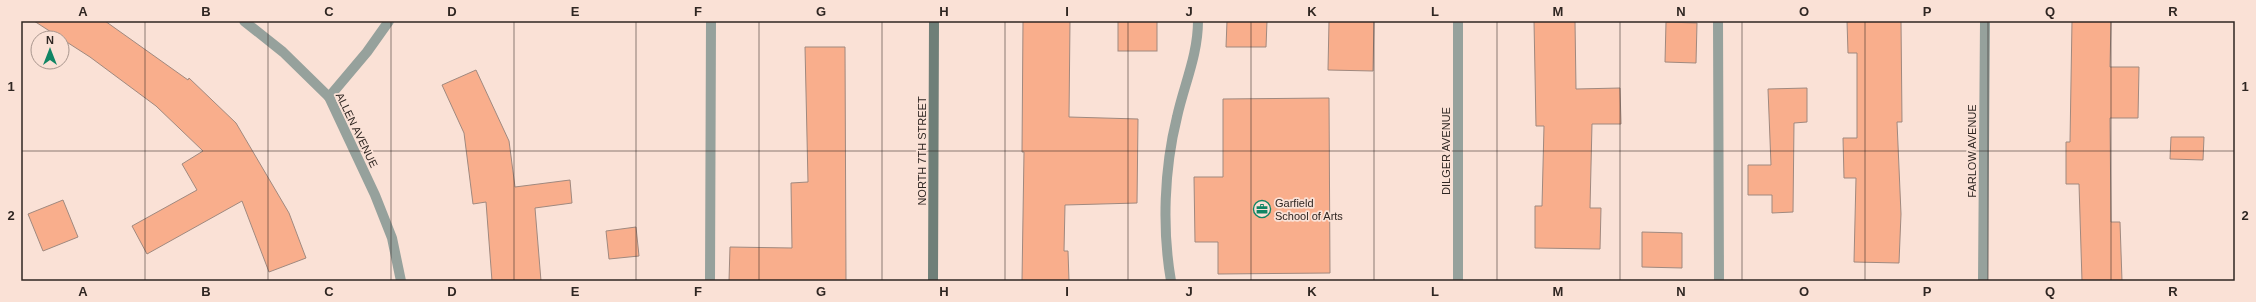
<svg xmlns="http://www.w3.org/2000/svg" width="2256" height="302" font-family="Arial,sans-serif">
<rect width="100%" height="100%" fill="#fae1d6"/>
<!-- building -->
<g fill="#f9ae8c" stroke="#a0897f">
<polygon points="34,21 105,21 188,80 189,78 236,123 289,213 306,258 269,272 242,201 147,254 132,226 197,190 182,164 203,151 156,106 90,57"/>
<polygon points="1023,21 1070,21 1069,117 1138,119 1137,203 1065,205 1064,251 1068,251 1069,281 1022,281 1024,152 1022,152"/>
<rect x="1118" y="21" width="39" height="30"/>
<polygon points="1227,21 1267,21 1266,47 1226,47"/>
<polygon points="1329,21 1374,21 1373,71 1328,70"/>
<polygon points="1534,21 1575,21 1576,89 1620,88 1621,124 1592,124 1590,208 1601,208 1600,249 1535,248 1535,206 1542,206 1544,126 1536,126"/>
<polygon points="1847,21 1901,21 1902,122 1897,122 1901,214 1899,263 1854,262 1856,178 1844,178 1843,138 1857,138 1857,53 1848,53"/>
<polygon points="2072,21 2111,21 2110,67 2139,67 2138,118 2110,118 2111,222 2120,222 2122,281 2082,281 2079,184 2066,184 2066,142 2070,142"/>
<polygon points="1666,22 1697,23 1696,63 1665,62"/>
<polygon points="805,47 845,47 846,281 729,281 730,247 792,248 791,183 808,182"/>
<polygon points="476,70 509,141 515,187 570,180 572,203 535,208 541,281 492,281 486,202 473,204 464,133 442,85"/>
<polygon points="1807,88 1807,122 1794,123 1793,212 1772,213 1772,195 1748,195 1748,165 1771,165 1768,89"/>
<polygon points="1329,98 1330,273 1218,274 1218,242 1195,242 1194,177 1223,177 1223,99"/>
<polygon points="2171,137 2204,137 2203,160 2170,159"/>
<polygon points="63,200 78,237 43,251 28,214"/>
<polygon points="636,227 639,256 609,259 606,231"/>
<polygon points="1642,232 1682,233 1682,268 1642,267"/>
</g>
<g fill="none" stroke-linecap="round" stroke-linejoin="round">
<!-- lane -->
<g stroke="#96a19c" stroke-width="10">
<polyline points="1718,21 1719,281"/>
<polyline points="710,281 711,21"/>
<path d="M1171 281C1162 229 1164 169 1177 117 1184 85 1198 55 1198 21"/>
</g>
<!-- street -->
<g stroke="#96a19c" stroke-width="10">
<polyline points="244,21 283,52 329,97 375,195 392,238 401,281"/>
<polyline points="329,97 367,52 389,21"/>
<polyline points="1458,281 1458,21"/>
<polyline points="1983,281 1985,21"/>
</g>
<!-- secondary -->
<polyline stroke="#6f7f78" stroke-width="10" points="933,281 934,21"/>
</g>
<!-- grid -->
<path fill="none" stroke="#2f2622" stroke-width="1" stroke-opacity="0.55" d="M145 21V281M268 21V281M391 21V281M514 21V281M636 21V281M759 21V281M882 21V281M1005 21V281M1128 21V281M1251 21V281M1374 21V281M1497 21V281M1620 21V281M1742 21V281M1865 21V281M1988 21V281M2111 21V281M21 151H2235"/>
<!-- icons -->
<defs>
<g id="office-ring" transform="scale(0.9)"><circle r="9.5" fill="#fae1d6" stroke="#118564" stroke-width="1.5"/><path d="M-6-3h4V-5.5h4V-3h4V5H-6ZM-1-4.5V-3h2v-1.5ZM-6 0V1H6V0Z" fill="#118564"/></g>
</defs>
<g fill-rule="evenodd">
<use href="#office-ring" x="1262" y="209"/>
</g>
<g text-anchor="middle" stroke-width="3.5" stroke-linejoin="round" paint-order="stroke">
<!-- street labels -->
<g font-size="11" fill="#2f2622" stroke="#fae1d6">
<text transform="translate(357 130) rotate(64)" y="4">ALLEN AVENUE</text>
<text transform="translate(922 151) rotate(-90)" y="4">NORTH 7TH STREET</text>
<text transform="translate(1446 151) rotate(-90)" y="4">DILGER AVENUE</text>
<text transform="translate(1972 151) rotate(-90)" y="4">FARLOW AVENUE</text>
</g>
<!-- poi labels -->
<g font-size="11" fill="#2f2622" stroke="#fae1d6" text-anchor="start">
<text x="1275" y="207">Garfield<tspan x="1275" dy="13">School of Arts</tspan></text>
</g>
</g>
<!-- border -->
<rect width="2256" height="302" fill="none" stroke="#fae1d6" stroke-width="44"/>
<!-- north arrow -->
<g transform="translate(50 50)"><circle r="19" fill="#fae1d6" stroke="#a9968e"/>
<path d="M0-3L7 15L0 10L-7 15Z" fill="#118564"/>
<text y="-6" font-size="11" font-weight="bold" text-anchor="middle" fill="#2f2622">N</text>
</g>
<rect x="22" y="22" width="2212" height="258" fill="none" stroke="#2f2622" stroke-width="1.5"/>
<g font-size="13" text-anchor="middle" font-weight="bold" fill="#2f2622">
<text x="83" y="16">A</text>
<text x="206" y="16">B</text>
<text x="329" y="16">C</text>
<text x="452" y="16">D</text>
<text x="575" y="16">E</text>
<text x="698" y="16">F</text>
<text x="821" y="16">G</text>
<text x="944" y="16">H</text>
<text x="1067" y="16">I</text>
<text x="1189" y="16">J</text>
<text x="1312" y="16">K</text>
<text x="1435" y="16">L</text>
<text x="1558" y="16">M</text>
<text x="1681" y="16">N</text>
<text x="1804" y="16">O</text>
<text x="1927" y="16">P</text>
<text x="2050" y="16">Q</text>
<text x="2173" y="16">R</text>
<text x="11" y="91">1</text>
<text x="2245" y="91">1</text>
<text x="11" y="220">2</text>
<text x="2245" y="220">2</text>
<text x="83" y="296">A</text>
<text x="206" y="296">B</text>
<text x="329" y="296">C</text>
<text x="452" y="296">D</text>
<text x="575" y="296">E</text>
<text x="698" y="296">F</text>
<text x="821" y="296">G</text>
<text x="944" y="296">H</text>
<text x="1067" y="296">I</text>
<text x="1189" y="296">J</text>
<text x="1312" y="296">K</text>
<text x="1435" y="296">L</text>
<text x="1558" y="296">M</text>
<text x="1681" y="296">N</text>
<text x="1804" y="296">O</text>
<text x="1927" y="296">P</text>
<text x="2050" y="296">Q</text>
<text x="2173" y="296">R</text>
</g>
</svg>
